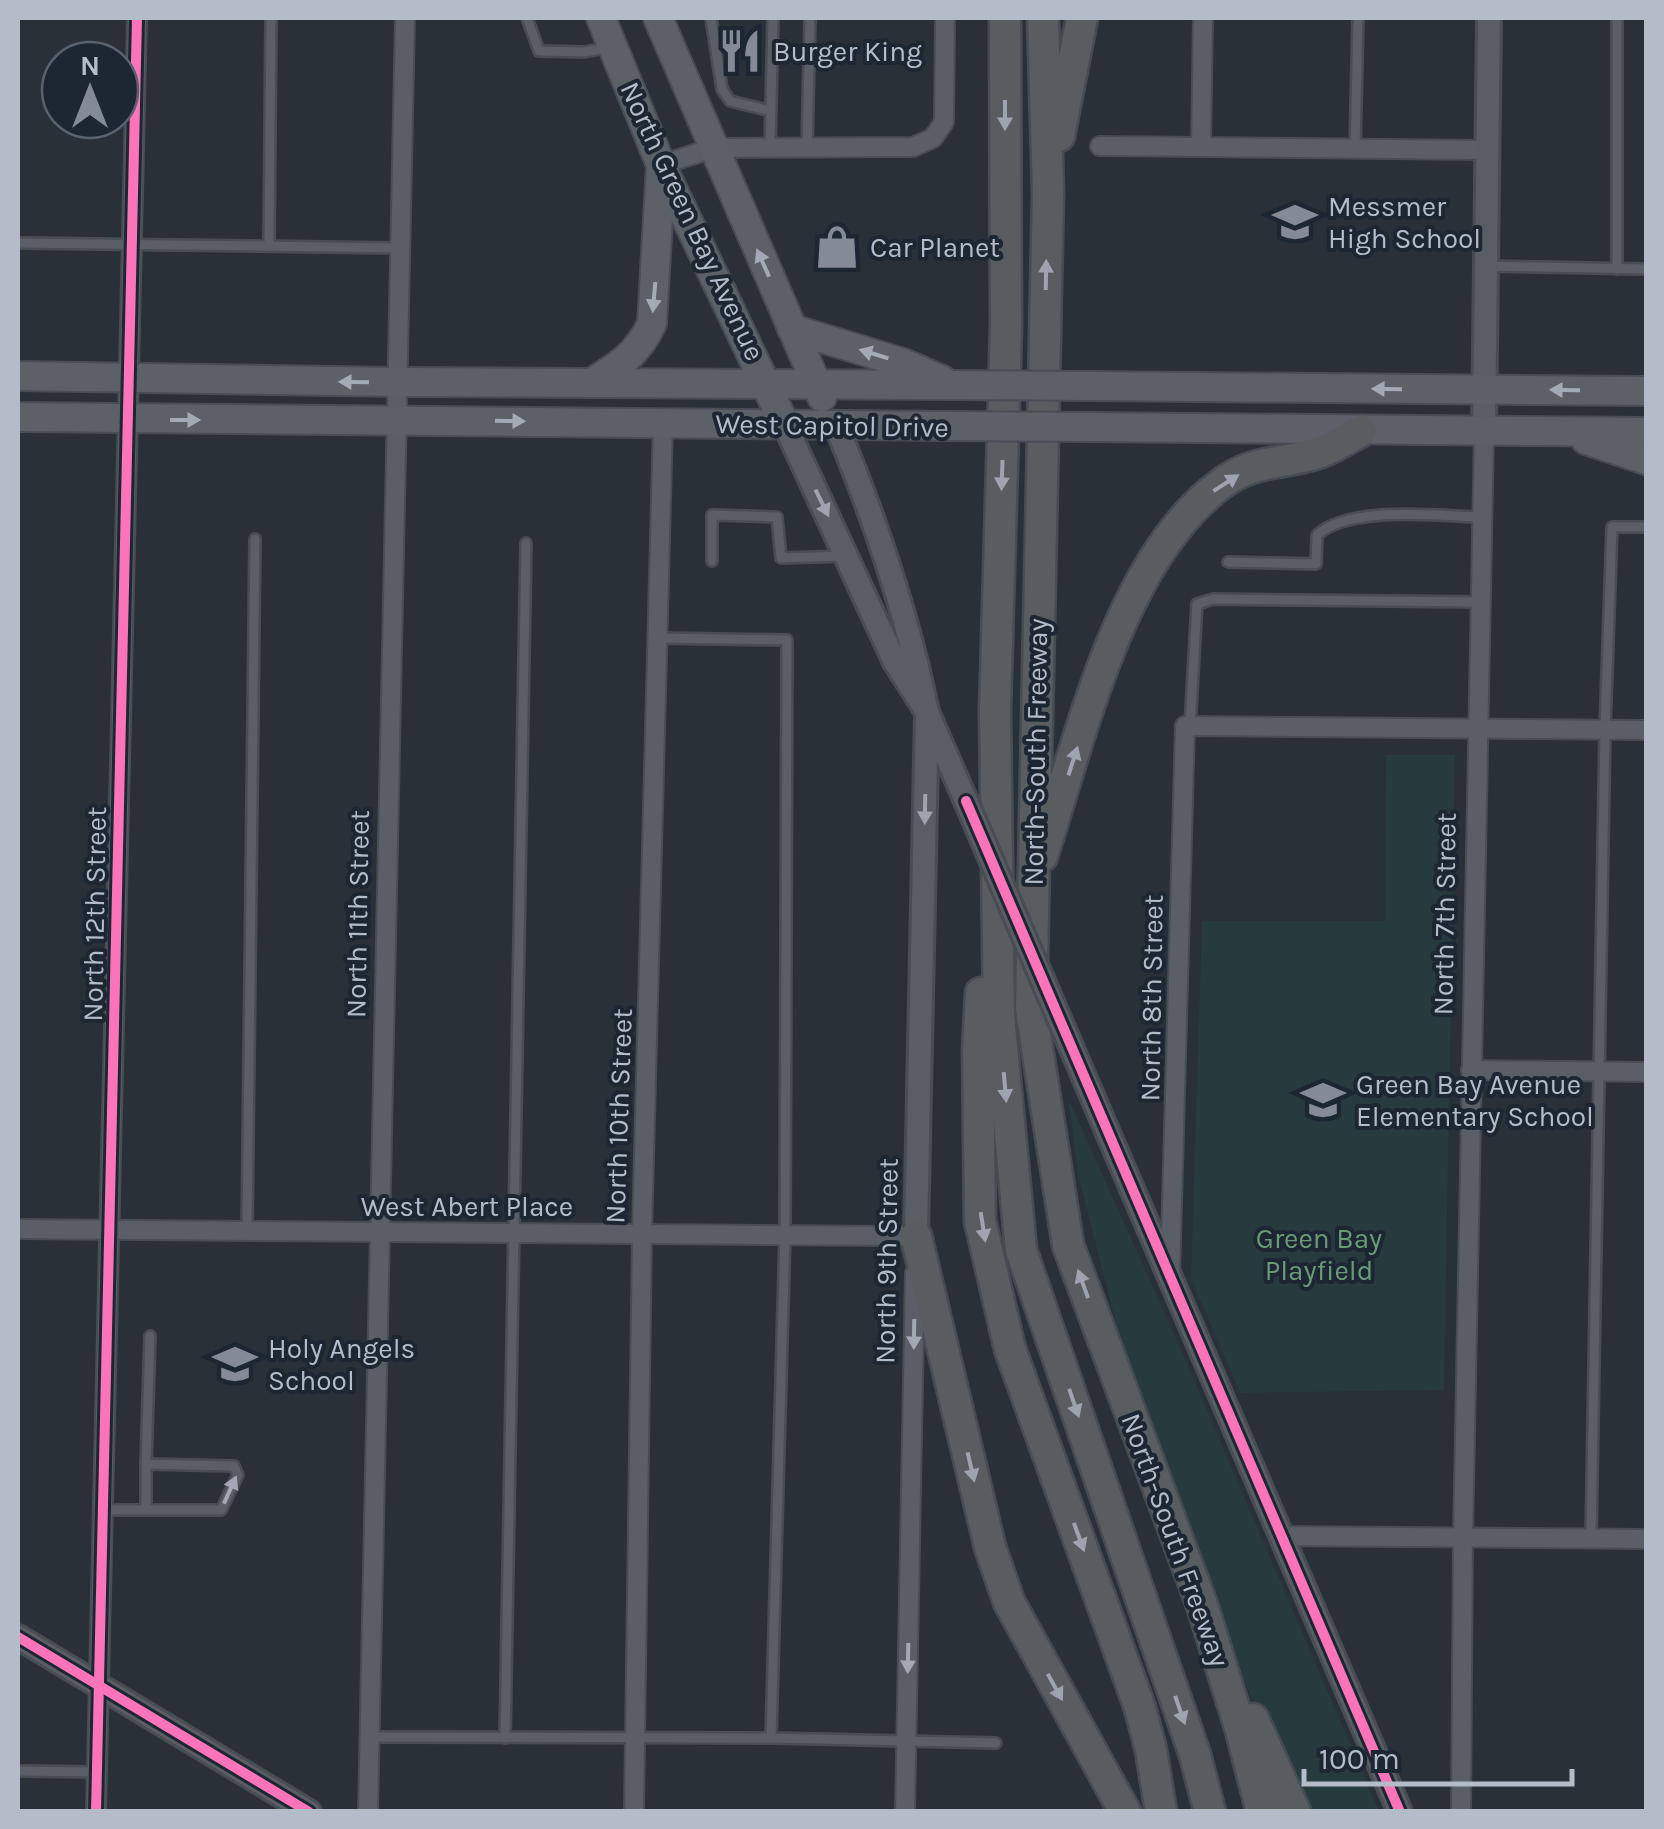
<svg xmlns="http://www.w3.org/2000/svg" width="1664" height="1829" font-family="Karla,sans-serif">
<rect width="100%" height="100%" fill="#2a3038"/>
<!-- green -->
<g fill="#273a3e">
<polygon points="1386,755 1455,755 1444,1390 1240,1393 1191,1279 1202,921 1385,921"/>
<polygon points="1068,1098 1184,1356 1379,1811 1303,1811 1240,1672 1117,1327 1078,1174"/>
</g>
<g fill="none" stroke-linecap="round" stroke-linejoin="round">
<!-- lane casing -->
<g stroke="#484c53" stroke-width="14">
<g id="lane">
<polyline points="527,18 539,51 585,52 610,47"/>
<polyline points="711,18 722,89 730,101 771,111"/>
<polyline points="770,148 773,18"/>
<polyline points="807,148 810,18"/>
<polyline points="1355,149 1358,18"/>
<polyline points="18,243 399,248"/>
<polyline points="269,246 271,18"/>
<polyline points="1488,266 1646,269"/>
<polyline points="1617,269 1617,18"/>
<polyline points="712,561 712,515 777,517 781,558 845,556"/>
<path d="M1228 562 1316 564 1317 535C1349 505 1439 516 1482 517"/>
<polyline points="658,638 787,640 785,1235 771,1738 996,1743"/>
<polyline points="1190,726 1197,604 1213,599 1481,602"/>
<polyline points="247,1231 255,539"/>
<polyline points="146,1464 150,1336"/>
<polyline points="104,1510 221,1510 238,1475 234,1466 146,1464 146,1510"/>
<polyline points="1591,1539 1605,730 1612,527 1646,527"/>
<polyline points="369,1737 771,1738"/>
<polyline points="505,1738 526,543"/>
<polyline points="18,1771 96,1772"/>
</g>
</g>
<!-- street casing -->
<g stroke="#484c53" stroke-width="22">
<g id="street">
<polyline points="1100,146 1486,150"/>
<polyline points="1201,147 1203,18"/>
<polyline points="661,165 713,148 913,147 933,138 944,122 945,18"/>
<polyline points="1471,1070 1646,1072"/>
<polyline points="18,1229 897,1236 916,1236 916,1242"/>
<polyline points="1170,1276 1185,726 1646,730"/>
<polyline points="1280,1536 1646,1539"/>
<polyline points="96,1812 137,18"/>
<polyline points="368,1812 405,18"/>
<polyline points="634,1812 642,1233 663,422"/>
<polyline points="905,1812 915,1273"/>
<polyline points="1461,1812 1463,1538 1484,432"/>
</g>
</g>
<!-- secondary casing -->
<g stroke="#484c53" stroke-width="28">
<g id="secondary">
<polyline points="785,425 895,662 927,712 966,801"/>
<path d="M836 425C875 519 907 613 927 712L916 1236"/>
<polyline points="1484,432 1489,18"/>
<polyline points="1111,1140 1400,1812"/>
<polyline points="18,1637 309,1812"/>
</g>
</g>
<!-- primary casing -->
<g stroke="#484c55" stroke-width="32">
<g id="primary">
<polyline points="601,18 661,165 785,425"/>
<polyline points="658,18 822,397"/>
<polyline points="792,329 903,363 942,380"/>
<polyline points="18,376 396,382 953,385"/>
<path d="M591 383C619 366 638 354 652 323L661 166"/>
<polyline points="1091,386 1646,391"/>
<polyline points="18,417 950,426"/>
<polyline points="1091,427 1646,432"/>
<polyline points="1586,440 1646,460"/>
</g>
</g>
<!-- highway casing -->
<g stroke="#474c53" stroke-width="35">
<g id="highway">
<polyline points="1005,18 1006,327 995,710 999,1016 1021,1250 1195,1755 1210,1812"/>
<polyline points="1043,18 1048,193 1031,1009 1068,1245 1202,1605 1241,1730 1262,1812"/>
<polyline points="1059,136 1082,18"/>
<path d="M1042 856C1080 740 1119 559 1221 484 1255 458 1285 465 1321 452 1335 447 1348 438 1361 431"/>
<polyline points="981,993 978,1050 980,1221 1010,1349 1140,1708 1151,1750 1161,1812"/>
<polyline points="916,1236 990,1547 1009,1602 1125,1812"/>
<polyline points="1253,1719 1295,1812"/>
</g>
</g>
<!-- lane -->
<use href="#lane" stroke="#5a5e66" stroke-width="9"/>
<!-- street -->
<use href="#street" stroke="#5a5e66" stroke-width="18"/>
<!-- secondary -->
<use href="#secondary" stroke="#595d64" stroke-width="22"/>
<!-- primary -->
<use href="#primary" stroke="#5c6168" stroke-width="28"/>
<!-- highway -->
<use href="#highway" stroke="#5a5d60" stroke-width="30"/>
<!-- secondary-bridge casing -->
<g stroke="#484c53" stroke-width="28" stroke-linecap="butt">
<polyline id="secondary-bridge" points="966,801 1111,1140"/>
</g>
<!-- primary-bridge casing -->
<g stroke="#484c55" stroke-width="32" stroke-linecap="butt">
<g id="primary-bridge">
<polyline points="953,385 1091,386"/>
<polyline points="950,426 1091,427"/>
</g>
</g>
<!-- secondary-bridge -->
<use href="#secondary-bridge" stroke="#595d64" stroke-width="22"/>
<!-- primary-bridge -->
<use href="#primary-bridge" stroke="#5c6168" stroke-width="28"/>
<!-- cycleway casing -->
<g stroke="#1d2633" stroke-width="16">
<g id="cycleway">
<polyline points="966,801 1400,1812"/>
<polyline points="18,1637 309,1812"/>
<polyline points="96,1812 137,18"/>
</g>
</g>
<!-- cycleway -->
<use href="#cycleway" stroke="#fb73b8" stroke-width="10"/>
</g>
<!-- one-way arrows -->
<defs><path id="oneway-solid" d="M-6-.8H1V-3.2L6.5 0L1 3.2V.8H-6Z" transform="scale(2.5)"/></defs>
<g fill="#9ea4af">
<use href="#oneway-solid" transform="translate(1005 115) rotate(90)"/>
<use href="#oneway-solid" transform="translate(1046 275) rotate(-89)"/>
<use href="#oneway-solid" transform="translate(1002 475) rotate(92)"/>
<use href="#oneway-solid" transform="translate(1226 483) rotate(-33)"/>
<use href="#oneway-solid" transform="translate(1073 761) rotate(-72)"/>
<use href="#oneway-solid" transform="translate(1005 1087) rotate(85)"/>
<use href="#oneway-solid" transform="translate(983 1227) rotate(81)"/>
<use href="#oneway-solid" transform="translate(1083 1284) rotate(-110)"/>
<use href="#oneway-solid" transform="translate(1074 1403) rotate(71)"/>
<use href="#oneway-solid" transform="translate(971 1467) rotate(77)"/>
<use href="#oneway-solid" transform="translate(1079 1537) rotate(70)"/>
<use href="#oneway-solid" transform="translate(1055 1687) rotate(61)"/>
<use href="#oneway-solid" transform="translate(1180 1710) rotate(71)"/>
</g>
<g fill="#a2aab6">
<use href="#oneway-solid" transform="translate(763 263) rotate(-114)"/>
<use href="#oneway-solid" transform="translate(654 297) rotate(95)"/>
<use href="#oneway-solid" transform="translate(874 354) rotate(-163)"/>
<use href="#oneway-solid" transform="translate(354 382) rotate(-179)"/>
<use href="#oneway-solid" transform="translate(1387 389) rotate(-179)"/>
<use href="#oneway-solid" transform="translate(1565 390) rotate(-179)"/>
<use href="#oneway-solid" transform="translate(185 420)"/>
<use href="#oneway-solid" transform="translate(510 421) rotate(1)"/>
</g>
<g fill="#9da4b0">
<use href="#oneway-solid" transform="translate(822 503) rotate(64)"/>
<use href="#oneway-solid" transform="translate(925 809) rotate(91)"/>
</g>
<g fill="#a2a9b5">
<use href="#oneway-solid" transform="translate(914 1334) rotate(91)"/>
<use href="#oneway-solid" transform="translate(230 1490) rotate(-66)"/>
<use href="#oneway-solid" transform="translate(908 1658) rotate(91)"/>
</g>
<!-- icons -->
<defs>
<g id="restaurant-bare" transform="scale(3.45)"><path d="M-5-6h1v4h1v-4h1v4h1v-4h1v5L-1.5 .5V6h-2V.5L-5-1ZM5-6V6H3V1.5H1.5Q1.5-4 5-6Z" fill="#848b96" stroke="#1d2633" stroke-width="2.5" paint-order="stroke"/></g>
<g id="school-bare" transform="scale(3.45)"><path d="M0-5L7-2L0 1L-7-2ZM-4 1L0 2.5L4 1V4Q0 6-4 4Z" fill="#848b96" stroke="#1d2633" stroke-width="2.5" paint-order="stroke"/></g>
<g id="shop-bare" transform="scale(3.45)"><path d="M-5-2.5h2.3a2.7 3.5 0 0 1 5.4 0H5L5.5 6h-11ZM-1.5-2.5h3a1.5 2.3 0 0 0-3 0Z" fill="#848b96" stroke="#1d2633" stroke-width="2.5" paint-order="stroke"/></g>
</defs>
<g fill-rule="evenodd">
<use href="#restaurant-bare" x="740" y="51"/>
<use href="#school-bare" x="1295" y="222"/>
<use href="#shop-bare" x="837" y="247"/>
<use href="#school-bare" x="1323" y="1100"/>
<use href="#school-bare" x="235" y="1364"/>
</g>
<g text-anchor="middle" stroke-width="8" stroke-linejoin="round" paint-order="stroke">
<!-- poi labels -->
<g font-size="28" fill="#b4bcc9" stroke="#1d2633" text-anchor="start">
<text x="773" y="61">Burger King</text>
<text x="1328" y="216">Messmer<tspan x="1328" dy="32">High School</tspan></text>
<text x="870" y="257">Car Planet</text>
<text x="1356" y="1094">Green Bay Avenue<tspan x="1356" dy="32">Elementary School</tspan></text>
<text x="268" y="1358">Holy Angels<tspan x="268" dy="32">School</tspan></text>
</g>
<!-- street labels -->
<g font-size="28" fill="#b4bcc9" stroke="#1d2633">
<text transform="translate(693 221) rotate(65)" y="10">North Green Bay Avenue</text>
<text transform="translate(832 425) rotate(1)" y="10">West Capitol Drive</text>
<text transform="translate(1035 752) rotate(-89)" y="10">North-South Freeway</text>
<text transform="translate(94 914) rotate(-89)" y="10">North 12th Street</text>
<text transform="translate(357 914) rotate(-89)" y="10">North 11th Street</text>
<text transform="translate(1444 914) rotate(-89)" y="10">North 7th Street</text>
<text transform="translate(1151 998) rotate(-89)" y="10">North 8th Street</text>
<text transform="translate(618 1116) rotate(-88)" y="10">North 10th Street</text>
<text x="467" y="1216">West Abert Place</text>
<text transform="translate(886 1261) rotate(-89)" y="10">North 9th Street</text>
<text transform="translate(1176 1540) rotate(70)" y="10">North-South Freeway</text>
</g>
<!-- park labels -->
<g font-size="28" fill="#6b9a76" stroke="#1d2633">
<text x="1319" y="1248">Green Bay<tspan x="1319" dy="32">Playfield</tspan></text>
</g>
</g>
<!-- border -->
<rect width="1664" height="1829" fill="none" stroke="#b4bcc9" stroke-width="40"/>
<!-- north arrow -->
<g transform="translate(90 90)"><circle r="48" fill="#1d2633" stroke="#59626f" stroke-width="2.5"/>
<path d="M0-8L18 38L0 25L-18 38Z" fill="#848b96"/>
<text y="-15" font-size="28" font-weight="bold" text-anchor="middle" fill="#b4bcc9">N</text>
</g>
<!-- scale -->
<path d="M1304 1769v15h268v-15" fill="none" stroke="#b4bcc9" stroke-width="5"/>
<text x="1319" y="1769" font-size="30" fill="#b4bcc9" stroke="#1d2633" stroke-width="8" paint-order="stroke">100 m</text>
</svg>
